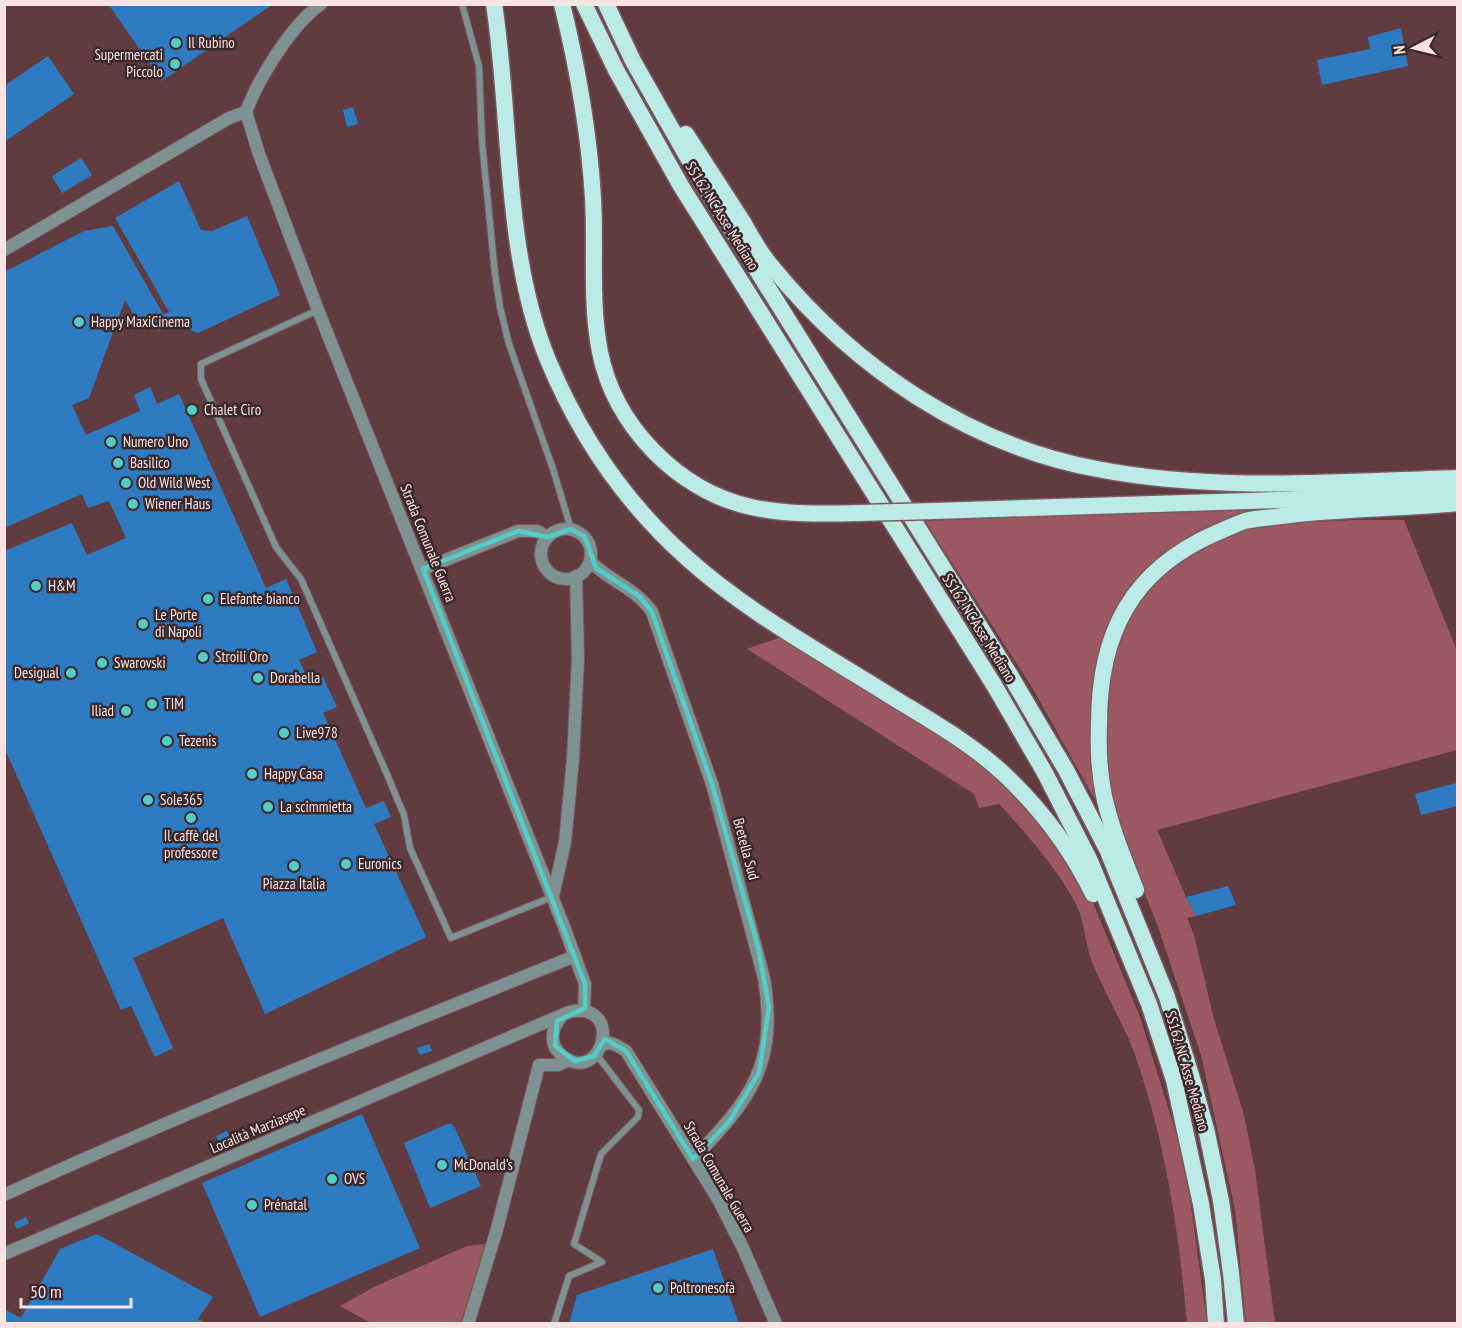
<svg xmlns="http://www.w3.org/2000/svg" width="1462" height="1328" font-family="'PT Sans Narrow',sans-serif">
<rect width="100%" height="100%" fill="#603c41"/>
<!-- green -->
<g fill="#9c5964">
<polygon points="1281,506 1281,510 1248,515 1126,595 1111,618 1099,650 1092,703 1090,741 1098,798 1094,798 1033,689 925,521"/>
<polygon points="1353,520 1404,520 1457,651 1457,750 1157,830 1186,897 1196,916 1187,918 1194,935 1214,1019 1244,1115 1255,1170 1275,1323 1246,1323 1235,1210 1201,1055 1157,924 1120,832 1112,793 1105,742 1110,664 1136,602 1157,581 1183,558 1241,530 1269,524"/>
<path d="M784 636 963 749 1019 796 1087 888 1140 1017 1176 1133 1190 1199 1207 1323H1187C1179 1232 1165 1139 1134 1052 1122 1021 1104 992 1092 962 1086 946 1085 929 1080 913 1067 880 1024 830 999 804L979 808 974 794 747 649Z"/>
<polygon points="485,1244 461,1323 371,1323 340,1306 374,1287 467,1246"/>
</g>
<!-- building -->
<g fill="#2f7bc1">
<polygon points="108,4 273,4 162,81"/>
<polygon points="1401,28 1408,66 1322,85 1317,60 1370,49 1368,37"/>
<polygon points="48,56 74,94 4,142 4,86"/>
<polygon points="353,107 358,124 347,127 343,110"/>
<polygon points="81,158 92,175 62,193 52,176"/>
<polygon points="179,181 201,230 212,231 247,216 280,295 198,333 175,323 159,331 150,315 137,321 125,300 89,398 72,405 86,435 140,411 134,395 150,387 157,404 179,394 266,588 286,579 317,652 299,660 309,681 322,675 337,707 323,713 366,808 384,801 391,817 374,824 426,937 265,1014 223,918 133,958 173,1048 155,1057 131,1006 121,1010 4,747 4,551 72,523 87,555 126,538 109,501 88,508 82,494 4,528 4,272 84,231 113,226 163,314 169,312 115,218"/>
<polygon points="1456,783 1458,806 1421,815 1415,794"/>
<polygon points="1228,886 1236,905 1196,916 1186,897"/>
<polygon points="429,1044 432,1051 420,1055 417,1048"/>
<polygon points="362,1114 420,1248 260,1317 202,1183"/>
<polygon points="447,1124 452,1124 455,1128 481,1186 430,1208 404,1143"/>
<polygon points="227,1131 230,1137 219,1142 216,1136"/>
<polygon points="26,1217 29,1223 17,1229 14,1223"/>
<polygon points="97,1234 213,1297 198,1319 208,1324 4,1324 4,1309 21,1318 60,1249"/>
<polygon points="713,1249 739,1324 569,1324 577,1295"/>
</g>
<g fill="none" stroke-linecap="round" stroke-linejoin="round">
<!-- service casing -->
<g stroke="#7c5a5f" stroke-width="8">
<g id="service">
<polyline points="462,4 479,66 482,142 495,274 500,307 509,344 553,469 571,529"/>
<polyline points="318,310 201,364 201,379 276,547 301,579 386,772 404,815 410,848 451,938 552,897"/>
<polyline points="554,1324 569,1276 602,1262 574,1244 601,1154 638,1117 639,1110 596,1054"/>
</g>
</g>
<!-- minor casing -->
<g stroke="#7c5a5f" stroke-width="14">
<g id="minor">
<polyline points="246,112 259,154 318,310 563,924 585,984 584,1011"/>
<path d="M246 112C258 79 292 24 321 4"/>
<polyline points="4,250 229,118 246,112"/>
<circle cx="566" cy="554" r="25"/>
<path d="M590 561C609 581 636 588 652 612L712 784 764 978C778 1065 751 1099 693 1159"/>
<polyline points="423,569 518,531 537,531 548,537"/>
<polyline points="553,896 565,842 573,759 578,658 576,576"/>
<path d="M602 1045C610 1040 618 1046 626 1051L718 1199 743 1248 776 1324"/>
<path d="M4 1195C192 1109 384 1033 575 956"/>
<path d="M4 1254 569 1012C625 1000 603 1085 564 1057 548 1046 551 1028 562 1016"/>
<polyline points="468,1324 497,1229 539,1065 558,1065 569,1060"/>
</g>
</g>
<!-- trunk casing -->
<g stroke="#7c5a5f" stroke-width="19">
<g id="trunk">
<path d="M494 4C512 120 503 251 548 360 580 437 626 504 688 559 747 612 825 655 892 697 931 721 971 743 1005 775 1041 809 1071 849 1093 894"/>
<path d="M562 4C578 69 589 132 593 198 596 249 590 302 600 352 614 425 678 491 751 507 787 515 823 514 860 513"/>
<polyline points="584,4 616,70 681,186 994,685 1045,773 1090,861 1149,1004 1174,1080 1201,1204 1213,1280 1216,1324"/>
<polyline points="606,4 633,61 700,179 1010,675 1066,770 1107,849 1167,997 1191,1075 1207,1133 1221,1201 1231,1273 1236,1324"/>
<path d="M686 134C705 163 724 193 743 222 752 238 761 255 773 268 855 368 968 445 1097 469 1215 492 1338 482 1458 478"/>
<polyline points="934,511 1278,500 1458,492"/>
<path d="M1136 890C1124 859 1111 828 1104 796 1099 772 1098 748 1099 724 1099 634 1131 570 1216 533 1226 529 1236 524 1245 521 1257 518 1270 518 1281 516 1340 508 1399 509 1458 503"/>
</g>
</g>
<!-- service -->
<use href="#service" stroke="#7e9391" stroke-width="6"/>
<!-- minor -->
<use href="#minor" stroke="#7e9391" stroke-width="12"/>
<!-- trunk -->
<use href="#trunk" stroke="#bceae6" stroke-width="16"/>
<!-- trunk-bridge casing -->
<g stroke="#7c5a5f" stroke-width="19" stroke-linecap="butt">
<polyline id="trunk-bridge" points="860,513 934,511"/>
</g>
<!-- trunk-bridge -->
<use href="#trunk-bridge" stroke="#bceae6" stroke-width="16"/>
</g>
<!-- marked area -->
<path fill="none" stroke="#54cdc6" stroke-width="4.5" stroke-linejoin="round" d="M571 529 585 537 596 568 639 596 652 612 712 784 758 947 769 1007 759 1073 728 1123 693 1159 626 1051 605 1039 594 1056 575 1061 555 1046 557 1021 585 1008V984L423 569 518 531 548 537Z"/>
<!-- markers -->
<g fill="#54cdc6" stroke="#3a282b" stroke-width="2">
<circle cx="176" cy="43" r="6"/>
<circle cx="175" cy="64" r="6"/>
<circle cx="79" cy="322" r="6"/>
<circle cx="192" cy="410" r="6"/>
<circle cx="111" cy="442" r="6"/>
<circle cx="118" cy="463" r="6"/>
<circle cx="126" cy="483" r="6"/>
<circle cx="133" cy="504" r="6"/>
<circle cx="36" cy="586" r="6"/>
<circle cx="208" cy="599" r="6"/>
<circle cx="143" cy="624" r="6"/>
<circle cx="203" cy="657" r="6"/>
<circle cx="102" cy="663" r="6"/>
<circle cx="71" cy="673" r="6"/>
<circle cx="258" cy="678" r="6"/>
<circle cx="152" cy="704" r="6"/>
<circle cx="126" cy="711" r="6"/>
<circle cx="284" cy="733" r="6"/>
<circle cx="167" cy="741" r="6"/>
<circle cx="252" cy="774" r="6"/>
<circle cx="148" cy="800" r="6"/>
<circle cx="268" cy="807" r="6"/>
<circle cx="191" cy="818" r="6"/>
<circle cx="346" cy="864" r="6"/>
<circle cx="294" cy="866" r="6"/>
<circle cx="442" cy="1165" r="6"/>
<circle cx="332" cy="1179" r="6"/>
<circle cx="252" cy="1205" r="6"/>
<circle cx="658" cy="1288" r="6"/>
</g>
<g text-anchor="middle" stroke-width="5" stroke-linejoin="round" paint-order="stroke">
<!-- poi labels -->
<g font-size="15" fill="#fae3e5" stroke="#3a282b" text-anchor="start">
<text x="188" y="48">Il Rubino</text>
<text x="163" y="60" text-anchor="end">Supermercati<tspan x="163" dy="17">Piccolo</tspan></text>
<text x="91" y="327">Happy MaxiCinema</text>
<text x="204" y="415">Chalet Ciro</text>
<text x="123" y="447">Numero Uno</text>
<text x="130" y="468">Basilico</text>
<text x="138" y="488">Old Wild West</text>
<text x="145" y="509">Wiener Haus</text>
<text x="48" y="591">H&amp;M</text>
<text x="220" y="604">Elefante bianco</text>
<text x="155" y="620">Le Porte<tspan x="155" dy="17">di Napoli</tspan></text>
<text x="215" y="662">Stroili Oro</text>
<text x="114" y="668">Swarovski</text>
<text x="59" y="678" text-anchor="end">Desigual</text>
<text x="270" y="683">Dorabella</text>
<text x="164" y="709">TIM</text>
<text x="114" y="716" text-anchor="end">Iliad</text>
<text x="296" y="738">Live978</text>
<text x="179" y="746">Tezenis</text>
<text x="264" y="779">Happy Casa</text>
<text x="160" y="805">Sole365</text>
<text x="280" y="812">La scimmietta</text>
<text x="191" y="841" text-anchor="middle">Il caffè del<tspan x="191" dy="17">professore</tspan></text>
<text x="358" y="869">Euronics</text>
<text x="294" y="889" text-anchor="middle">Piazza Italia</text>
<text x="454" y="1170">McDonald's</text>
<text x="344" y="1184">OVS</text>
<text x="264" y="1210">Prénatal</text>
<text x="670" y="1293">Poltronesofà</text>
</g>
<!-- street labels -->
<g font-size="15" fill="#fae3e5" stroke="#3a282b">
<text transform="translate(722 216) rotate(58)" y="5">SS162 NC Asse Mediano</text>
<text transform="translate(428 543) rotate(68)" y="5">Strada Comunale Guerra</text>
<text transform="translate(979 628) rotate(58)" y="5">SS162 NC Asse Mediano</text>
<text transform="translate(746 849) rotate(75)" y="5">Bretella Sud</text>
<text transform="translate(1187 1071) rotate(74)" y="5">SS162 NC Asse Mediano</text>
<text transform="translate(258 1129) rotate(-23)" y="5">Località Marziasepe</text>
<text transform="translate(719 1177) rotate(60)" y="5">Strada Comunale Guerra</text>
</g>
</g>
<!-- border -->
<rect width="1462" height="1328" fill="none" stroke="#fae3e5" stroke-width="12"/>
<!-- north arrow -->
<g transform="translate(1414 48) rotate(263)" stroke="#3a282b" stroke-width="4.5" paint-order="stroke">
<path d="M0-4.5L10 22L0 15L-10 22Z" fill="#fae3e5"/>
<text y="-9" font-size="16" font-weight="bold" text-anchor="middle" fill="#fae3e5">N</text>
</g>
<!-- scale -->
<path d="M21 1298v9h110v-9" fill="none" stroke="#fae3e5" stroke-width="3"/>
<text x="30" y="1298" font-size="18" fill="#fae3e5" stroke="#3a282b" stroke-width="4.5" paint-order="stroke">50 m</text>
</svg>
